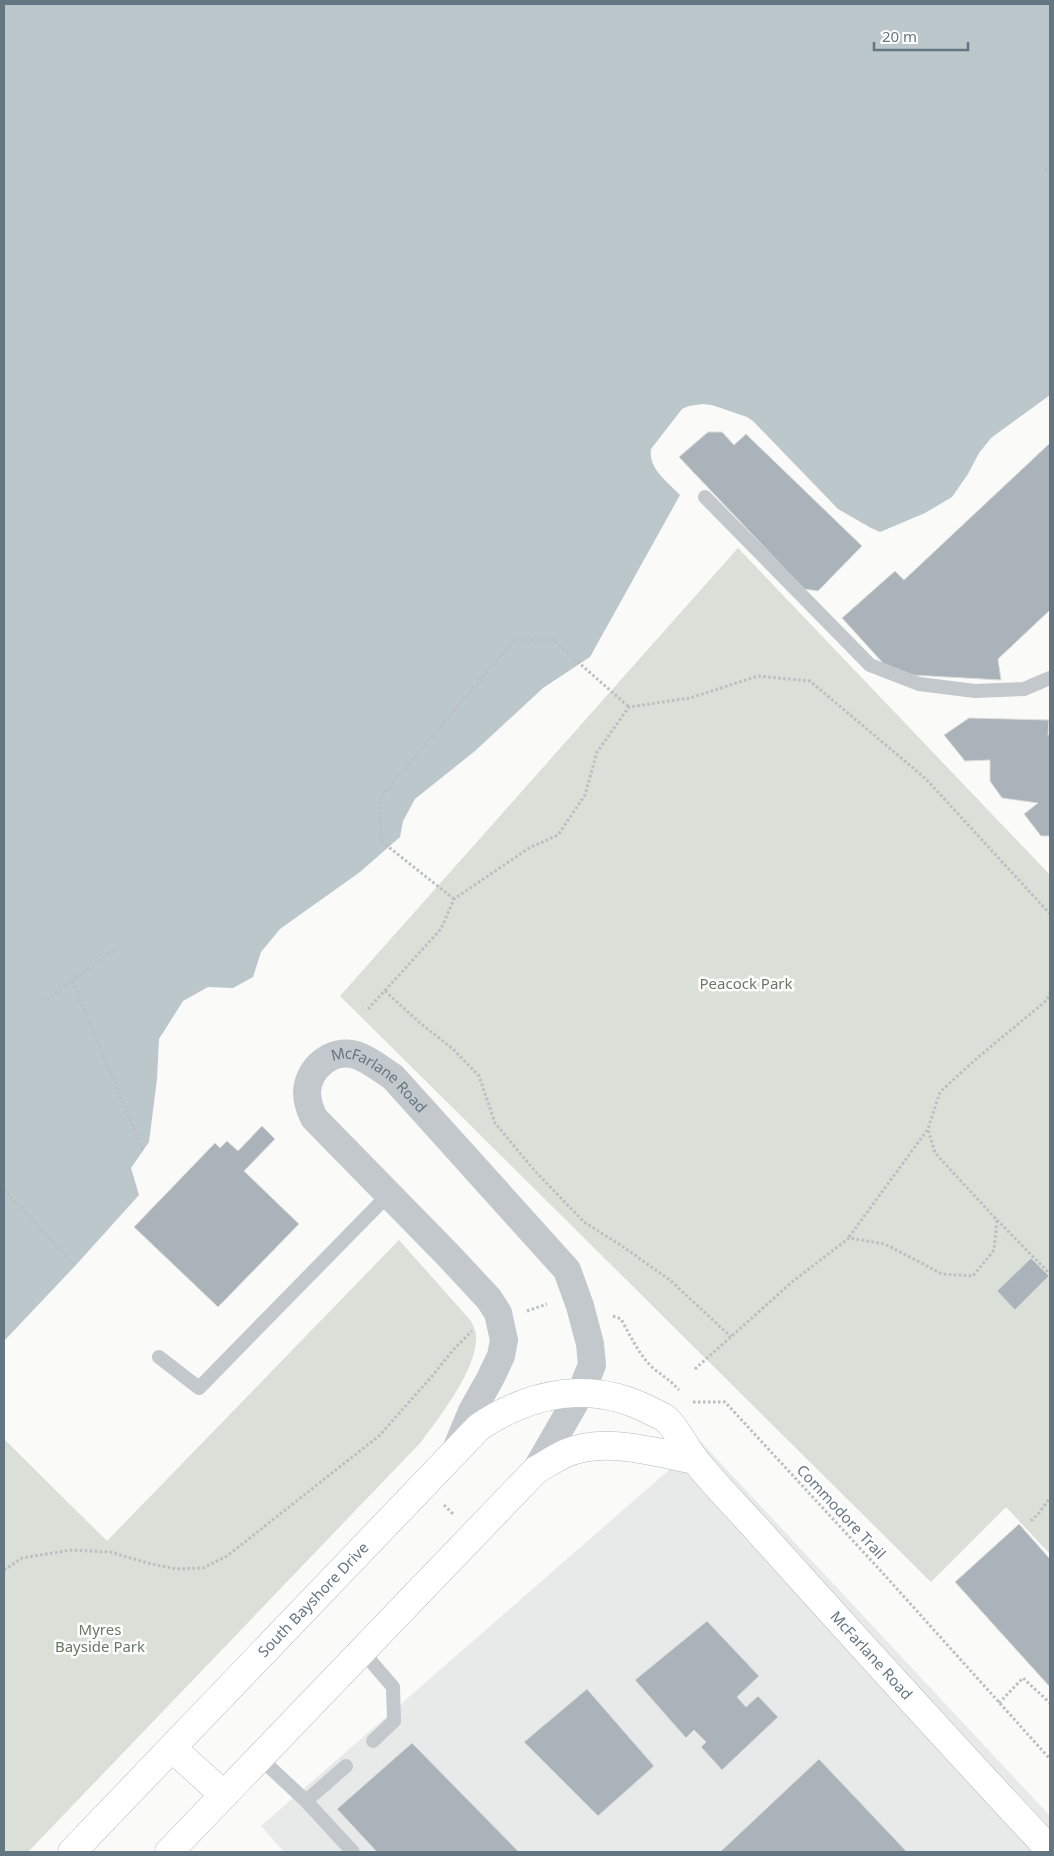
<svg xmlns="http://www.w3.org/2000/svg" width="1054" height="1856" font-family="'Noto Sans',sans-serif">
<rect width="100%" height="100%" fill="#fafaf8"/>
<!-- built -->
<polygon fill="#e8e9e9" points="701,1442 1050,1816 1050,1852 284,1852 261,1826"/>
<!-- green -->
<g fill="#dadfd7">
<polygon points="738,548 1050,875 1050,1554 1006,1507 931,1582 340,996"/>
<path d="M399 1240 471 1321C473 1325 476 1331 476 1336 478 1368 440 1416 421 1442L28 1852H4V1439L107 1541Z"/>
</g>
<!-- water -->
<path fill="#bbc7cb" d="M4 4H1050V395L991 438 979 453 968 474 952 497 925 513 880 532 871 528 838 509 753 421 747 417 712 405 702 404 689 406 682 409 651 449C648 469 668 482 680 495L590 657 543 688 475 751 415 799 403 821 400 837 360 872 280 929 261 952 253 977 233 988 208 987 183 1001 159 1039 157 1079 149 1142 131 1168 139 1195 75 1266 4 1341Z"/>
<!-- building -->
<g fill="#aab3b9" stroke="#dcdcda">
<polygon points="708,432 722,432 734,445 746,434 862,546 818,591 804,589 679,457"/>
<polygon points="1050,443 1050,610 998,659 1001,680 893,674 842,618 895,571 904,580"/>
<polygon points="969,718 1049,720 1048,735 1050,735 1050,836 1041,836 1024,814 1038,803 1002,798 990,781 990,760 965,761 944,735"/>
<polygon points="262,1126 275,1139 244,1171 299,1224 218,1307 134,1227 215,1143 220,1148 227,1141 238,1151"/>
<polygon points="1031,1258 1049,1276 1015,1310 997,1291"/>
<polygon points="1019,1524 1050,1559 1050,1687 955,1582"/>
<polygon points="707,1621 759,1676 737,1697 746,1707 758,1696 778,1717 722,1770 701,1747 706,1742 694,1730 686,1738 635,1680"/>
<polygon points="587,1689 654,1766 598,1816 524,1742"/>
<polygon points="412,1743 519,1852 377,1852 337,1809"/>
<polygon points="819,1759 907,1852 720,1852"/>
</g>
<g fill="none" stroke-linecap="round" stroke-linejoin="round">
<!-- secondary casing -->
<g stroke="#b3babf" stroke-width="29">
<g id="secondary">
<polyline points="172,1748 224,1795"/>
<path id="s2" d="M72 1852 479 1427C531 1392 591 1380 649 1410 654 1413 661 1415 666 1419 675 1426 687 1450 695 1460 714 1484 735 1505 755 1527 853 1636 951 1744 1050 1850"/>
<path d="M169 1852 536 1470C545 1465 554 1459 564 1454 604 1436 654 1452 695 1460"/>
</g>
</g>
<!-- path -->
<g stroke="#bbbfc2" stroke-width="3" stroke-dasharray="2.5 2.5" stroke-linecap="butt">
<polyline points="1045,170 1050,166"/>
<polyline points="454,899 381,841 380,798 514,640 553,640 629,707"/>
<polyline points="72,981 143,1151"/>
<polyline points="385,991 420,1023 453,1049 479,1076 495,1123 534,1170 584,1222 625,1248 670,1280 731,1337"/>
<polyline points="47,999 113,951"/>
<polyline points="368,1009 441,929 454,899 529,848 558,835 585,795 597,752 629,707 690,698 758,676 810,681 926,779 1050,914"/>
<polyline points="4,1189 75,1266"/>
<polyline points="997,1220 1050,1274"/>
<polyline points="849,1237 928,1129 940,1092 976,1059 1047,1000 1050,993"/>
<polyline points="527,1311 547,1304"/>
<path d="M613 1316 621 1319C631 1337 639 1355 654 1369 663 1376 671 1381 679 1390"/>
<polyline points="695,1369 792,1282 849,1238 885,1244 942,1274 973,1276 994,1250 997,1220 935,1153 928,1129"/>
<polyline points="693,1402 725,1402 880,1570 1050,1759"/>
<polyline points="444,1505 454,1515"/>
<polyline points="1031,1521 1039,1513 1050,1498"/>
<polyline points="4,1570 22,1558 71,1550 110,1552 151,1564 176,1569 203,1568 227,1556 380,1435 433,1375 453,1350 472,1331"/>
<polyline points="999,1703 1023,1678 1050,1703"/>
</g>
<!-- service -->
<g stroke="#c3c8cc" stroke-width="14">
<polyline points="705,497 870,665 919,684 975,691 1024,689 1050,678"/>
<polyline points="159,1357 199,1388 389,1194"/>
<polyline points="362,1651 393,1687 394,1721 373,1741"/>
<polyline points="260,1758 306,1801 346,1766"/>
<polyline points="306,1801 353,1852"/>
</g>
<!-- minor -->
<path stroke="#c3c8cc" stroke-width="28" id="s1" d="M455 1452 472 1411 490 1379 501 1356 504 1340 498 1313 489 1299 449 1256 314 1118C310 1110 307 1101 307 1092 308 1068 332 1048 356 1055 369 1059 382 1070 393 1077L567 1270 580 1306 590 1344 592 1365 581 1392 536 1470"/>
<!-- secondary -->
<use href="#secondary" stroke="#fff" stroke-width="28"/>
</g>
<g text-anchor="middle" stroke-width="5" stroke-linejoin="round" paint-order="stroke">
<!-- park labels -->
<g font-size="15" fill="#687a64" stroke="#fff">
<text x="746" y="989">Peacock Park</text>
<text x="100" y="1635">Myres<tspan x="100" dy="17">Bayside Park</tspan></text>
</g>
<!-- street labels -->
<g font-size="15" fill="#657683" stroke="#fff">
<text dy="5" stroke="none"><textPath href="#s1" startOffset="548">McFarlane Road</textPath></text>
<text transform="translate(841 1512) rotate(47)" y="5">Commodore Trail</text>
<text dy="5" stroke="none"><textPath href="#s2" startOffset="349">South Bayshore Drive</textPath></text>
<text dy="5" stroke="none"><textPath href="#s2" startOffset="1101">McFarlane Road</textPath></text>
</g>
</g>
<!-- border -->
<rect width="1054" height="1856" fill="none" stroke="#657683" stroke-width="10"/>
<!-- scale -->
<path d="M874 42v8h94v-8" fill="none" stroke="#657683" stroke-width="2.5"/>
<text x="882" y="42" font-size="15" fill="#657683" stroke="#ffffff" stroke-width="4" paint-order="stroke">20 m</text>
</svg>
